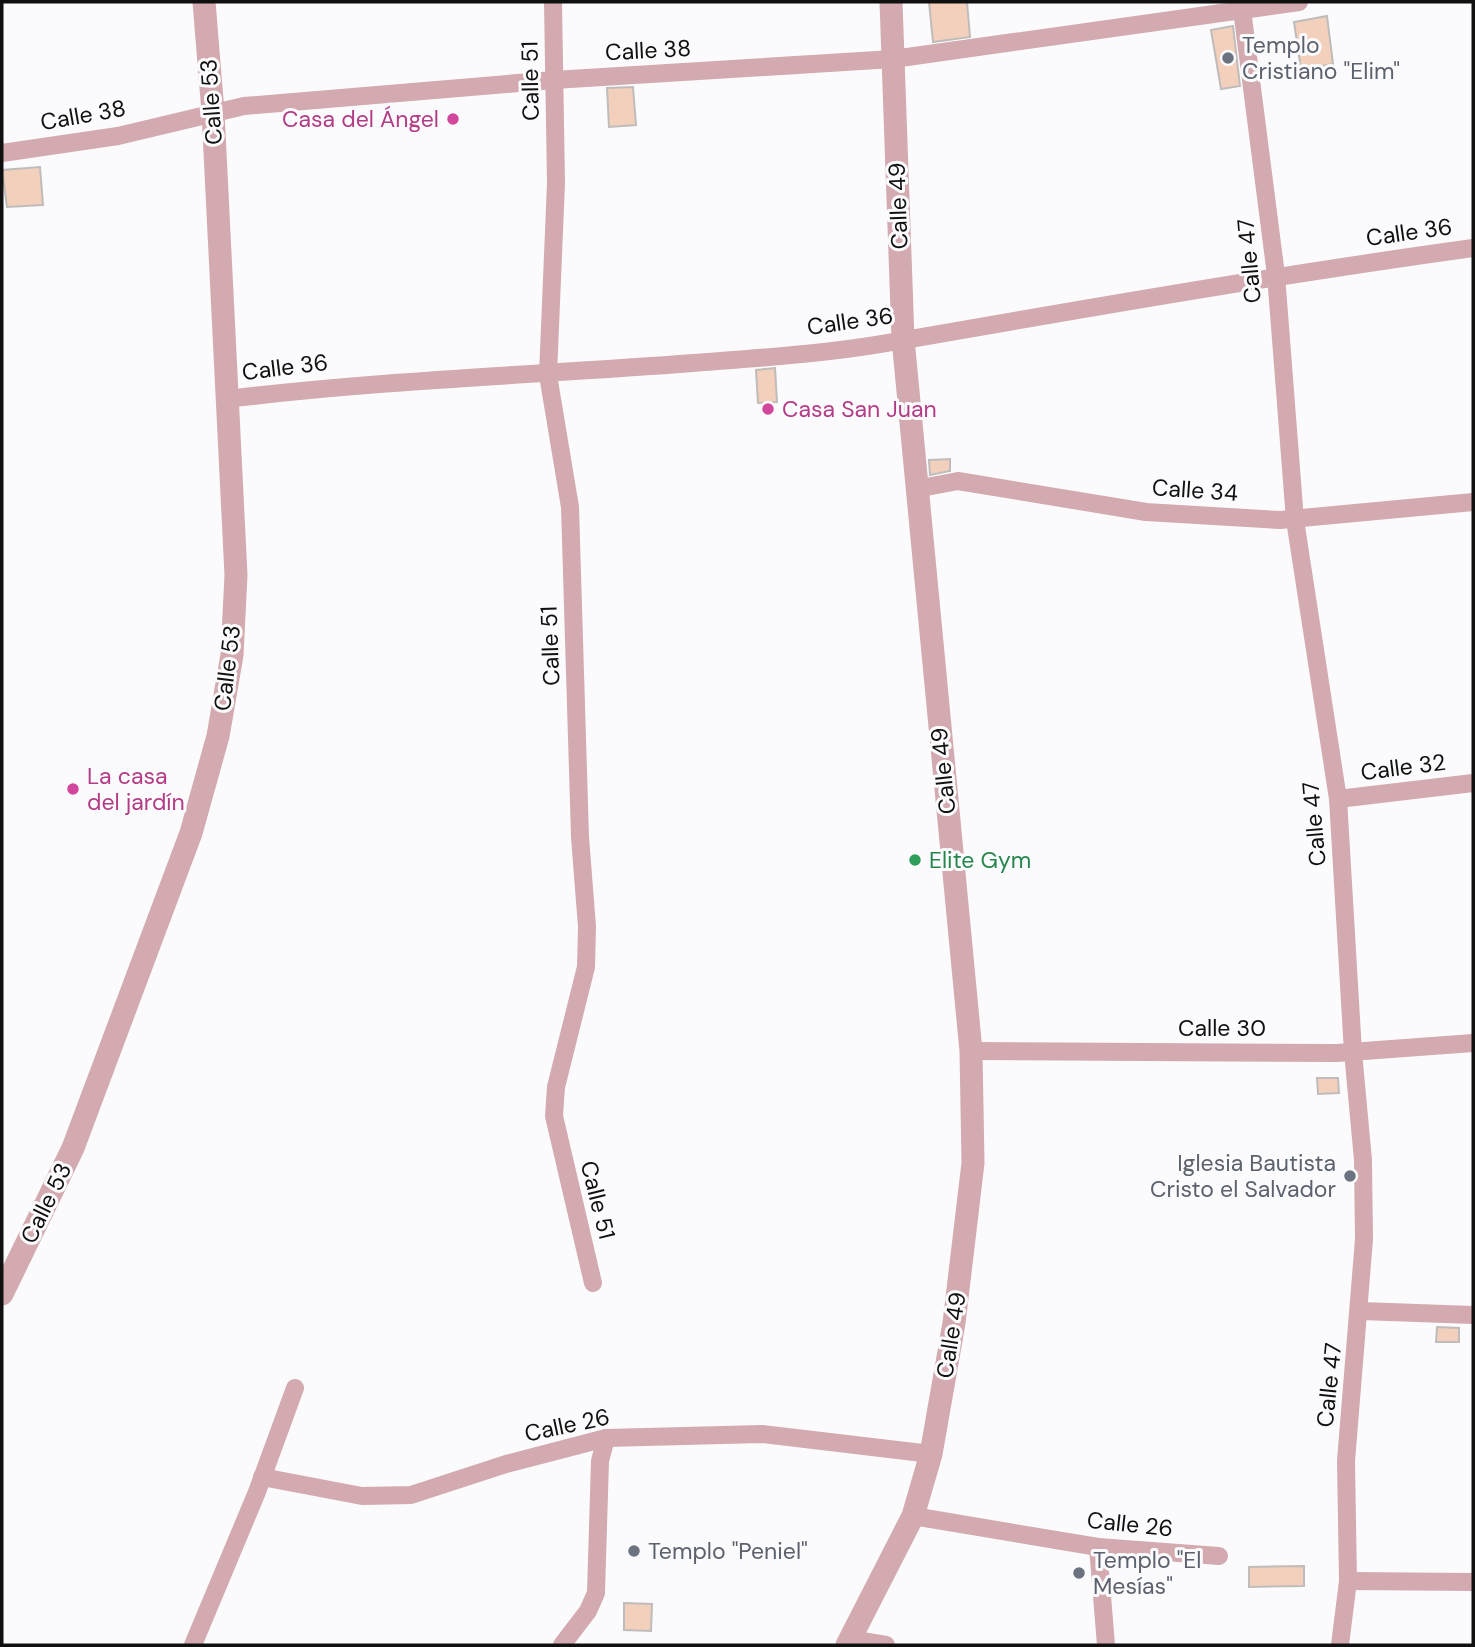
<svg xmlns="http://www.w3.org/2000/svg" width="1475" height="1647" font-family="'DM Sans',sans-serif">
<rect width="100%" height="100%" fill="#fbfbfd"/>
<!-- building -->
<g fill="#f3d0bb" stroke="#bfbcbb" stroke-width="2">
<polygon points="929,2 967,2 970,37 933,42"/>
<polygon points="1327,16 1333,64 1301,70 1294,22"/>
<polygon points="1233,26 1240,86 1221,89 1211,30"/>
<polygon points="633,87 636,125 609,127 607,88"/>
<polygon points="40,167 43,205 7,207 2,170"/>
<polygon points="775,368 777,402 758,403 756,370"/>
<polygon points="950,459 950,471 930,475 929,460"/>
<polygon points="1317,1078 1338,1078 1339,1093 1318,1094"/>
<polygon points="1437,1327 1459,1328 1459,1342 1436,1342"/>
<polygon points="1304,1566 1304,1586 1249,1587 1249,1567"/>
<polygon points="624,1603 652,1604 651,1631 624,1630"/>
</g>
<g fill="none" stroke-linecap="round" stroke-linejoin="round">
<!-- minor -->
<g stroke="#d3aaaf" stroke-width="18">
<polyline points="553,2 556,183 548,375 570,507 580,837 587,927 586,967 556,1087 554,1116 593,1283"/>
<polyline points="1241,2 1276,275 1295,520 1338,799 1353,1052 1363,1160 1364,1239 1346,1461 1348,1581 1340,1645"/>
<polyline points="2,153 118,136 244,106 554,80 893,59 1299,2"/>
<path d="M227 399C382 380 537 375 693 363 757 358 824 354 887 343 1082 309 1277 275 1473 248"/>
<polyline points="916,489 958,481 1146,512 1280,520 1473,502"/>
<polyline points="1338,799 1473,783"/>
<polyline points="971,1051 1337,1053 1473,1043"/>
<polyline points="1361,1311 1473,1315"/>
<polyline points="262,1477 362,1496 411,1495 506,1464 606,1438 762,1434 931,1454"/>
<polyline points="913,1516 1098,1547 1219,1556"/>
<polyline points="1098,1547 1106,1645"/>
<polyline points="1348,1581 1473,1582"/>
<polyline points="850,1639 886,1645"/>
<polyline points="193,1645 257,1492 295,1388"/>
<polyline points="562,1645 588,1611 596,1593 600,1461 606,1438"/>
</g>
<!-- tertiary -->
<g stroke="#d3aaaf" stroke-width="23">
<polyline points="2,1294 73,1148 191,833 218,736 232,655 236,575 213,112 204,2"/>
<polyline points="847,1645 913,1516 931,1454 954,1323 973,1163 971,1051 903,339 891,2"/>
</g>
</g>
<!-- markers -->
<g fill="#6b7280" stroke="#fbfbfd" stroke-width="2.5">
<circle cx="1228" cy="58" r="7"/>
<circle cx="1350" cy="1176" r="7"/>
<circle cx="634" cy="1551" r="7"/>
<circle cx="1079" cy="1573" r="7"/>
</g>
<g fill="#d1479c" stroke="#fbfbfd" stroke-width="2.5">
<circle cx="453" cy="119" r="7"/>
<circle cx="768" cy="409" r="7"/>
<circle cx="73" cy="789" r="7"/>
</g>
<circle fill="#2e9e5b" stroke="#fbfbfd" stroke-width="2.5" cx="915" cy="860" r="7"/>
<g text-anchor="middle" stroke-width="6" stroke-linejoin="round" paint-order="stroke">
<!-- worship labels -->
<g font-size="23" fill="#5b616d" stroke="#fbfbfd" text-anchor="start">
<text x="1242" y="53">Templo<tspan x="1242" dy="26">Cristiano "Elim"</tspan></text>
<text x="1336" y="1171" text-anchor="end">Iglesia Bautista<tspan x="1336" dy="26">Cristo el Salvador</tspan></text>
<text x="648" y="1559">Templo "Peniel"</text>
<text x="1093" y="1568">Templo "El<tspan x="1093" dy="26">Mesías"</tspan></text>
</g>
<!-- street labels -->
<g font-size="23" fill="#101011" stroke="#fbfbfd">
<text transform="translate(648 50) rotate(-3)" y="8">Calle 38</text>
<text transform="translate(530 81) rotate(-91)" y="8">Calle 51</text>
<text transform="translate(211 102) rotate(-94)" y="8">Calle 53</text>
<text transform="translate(83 115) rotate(-10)" y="8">Calle 38</text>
<text transform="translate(898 206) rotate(-92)" y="8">Calle 49</text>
<text transform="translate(1409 232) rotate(-8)" y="8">Calle 36</text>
<text transform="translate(1249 261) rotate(-95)" y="8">Calle 47</text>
<text transform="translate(850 321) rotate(-8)" y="8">Calle 36</text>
<text transform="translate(285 367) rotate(-7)" y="8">Calle 36</text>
<text transform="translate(1195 490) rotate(4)" y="8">Calle 34</text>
<text transform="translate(550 646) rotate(-92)" y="8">Calle 51</text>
<text transform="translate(227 668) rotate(-83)" y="8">Calle 53</text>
<text transform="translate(1403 767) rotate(-7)" y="8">Calle 32</text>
<text transform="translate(943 771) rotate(-96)" y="8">Calle 49</text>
<text transform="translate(1314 824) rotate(-95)" y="8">Calle 47</text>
<text x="1222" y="1036">Calle 30</text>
<text transform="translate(598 1200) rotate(76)" y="8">Calle 51</text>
<text transform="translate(46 1203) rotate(-64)" y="8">Calle 53</text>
<text transform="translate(951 1335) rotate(-81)" y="8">Calle 49</text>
<text transform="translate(1329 1385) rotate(-84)" y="8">Calle 47</text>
<text transform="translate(567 1425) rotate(-12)" y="8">Calle 26</text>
<text transform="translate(1130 1524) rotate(6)" y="8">Calle 26</text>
</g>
<!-- hotel labels -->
<g font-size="23" fill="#b23c85" stroke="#fbfbfd" text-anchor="start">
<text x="439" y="127" text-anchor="end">Casa del Ángel</text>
<text x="782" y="417">Casa San Juan</text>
<text x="87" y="784">La casa<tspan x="87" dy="26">del jardín</tspan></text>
</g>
<!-- leisure labels -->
<g font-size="23" fill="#27864d" stroke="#fbfbfd" text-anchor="start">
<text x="929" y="868">Elite Gym</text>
</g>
</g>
<!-- border -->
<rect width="1475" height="1647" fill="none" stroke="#101011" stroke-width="7"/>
</svg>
